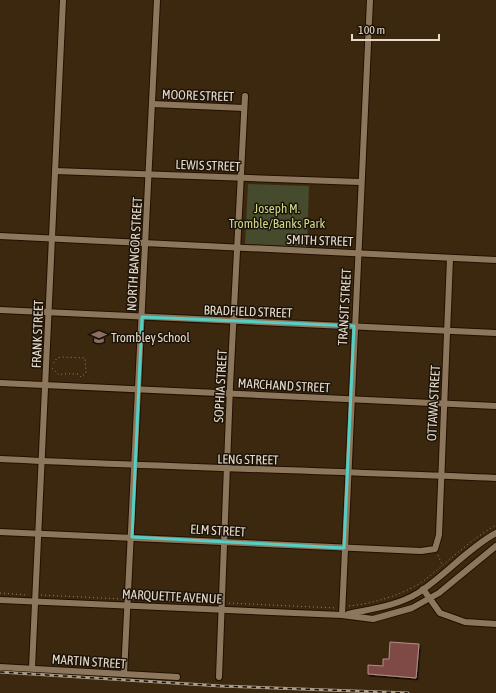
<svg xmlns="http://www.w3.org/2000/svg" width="496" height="693" font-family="'Asap Condensed',sans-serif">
<defs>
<filter id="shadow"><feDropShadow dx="1.5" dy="2" stdDeviation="0" flood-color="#0009"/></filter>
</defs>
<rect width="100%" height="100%" fill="#3b280f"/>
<!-- green -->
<polygon fill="#474b2e" points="248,184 309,186 307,247 245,244"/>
<!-- building -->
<polygon fill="#7f4a44" stroke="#b48e89" filter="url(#shadow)" points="390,642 419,644 416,678 368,674 368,665 383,666 383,659 389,659"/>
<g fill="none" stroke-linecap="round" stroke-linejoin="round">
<!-- street casing -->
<g stroke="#221000" stroke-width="8">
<g id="street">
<polyline points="152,104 244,108"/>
<polyline points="55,171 360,182"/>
<polyline points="0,236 496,260"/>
<polyline points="0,310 496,333"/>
<polyline points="0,383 496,406"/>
<path d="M0 459C165 467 331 471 496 478"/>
<polyline points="0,532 421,551 435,549 439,535 450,258"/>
<polyline points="423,589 440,613 465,622 496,624"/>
<polyline points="0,600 342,615 373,619 412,608 439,593 496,546"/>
<path d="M348 614C371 609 397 606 418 593 446 575 467 549 496 533"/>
<polyline points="342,615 370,0"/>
<polyline points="0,667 177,677"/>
<polyline points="32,668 63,0"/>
<polyline points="124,674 157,0"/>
<polyline points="219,677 230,386 245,96"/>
</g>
</g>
<!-- path -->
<g stroke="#92826f" stroke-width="1" stroke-dasharray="1 3" stroke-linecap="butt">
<path d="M52 368 59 375C66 373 71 374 78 374L81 377 86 373 85 358 61 357 57 358 53 364"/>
<polyline points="438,555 442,565"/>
<polyline points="0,593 28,595"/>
<polyline points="41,595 122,599"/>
<polyline points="133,599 216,603"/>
<polyline points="229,603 335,608"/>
<path d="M349 606C375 603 404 595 426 579 449 561 470 540 496 525"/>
</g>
<!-- street -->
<use href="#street" stroke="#8d775c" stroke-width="6"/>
<!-- rail casing -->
<g stroke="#ab9c8a" stroke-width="3">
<polyline id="rail" points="0,672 221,686 408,693"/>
</g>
<!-- rail -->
<use href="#rail" stroke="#1b1308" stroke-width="1.5" stroke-dasharray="4.5" stroke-linecap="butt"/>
</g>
<!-- marked area -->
<path fill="none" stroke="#55cec4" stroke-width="3" stroke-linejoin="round" d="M142 317 354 326 344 548 132 537Z"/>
<!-- icons -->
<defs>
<g id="school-bare" transform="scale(1.2)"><path d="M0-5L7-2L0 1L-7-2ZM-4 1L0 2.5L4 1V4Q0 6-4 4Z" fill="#8d6e63" stroke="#1b1308" stroke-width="2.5" paint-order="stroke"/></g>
</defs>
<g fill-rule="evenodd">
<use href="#school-bare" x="99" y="337"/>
</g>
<g text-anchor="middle" stroke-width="3" stroke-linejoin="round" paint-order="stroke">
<!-- street labels -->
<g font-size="13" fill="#e6d9cb" stroke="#1b1308">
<text transform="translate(198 95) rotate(2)" y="5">MOORE STREET</text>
<text transform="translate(208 165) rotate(2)" y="5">LEWIS STREET</text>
<text transform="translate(320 240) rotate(2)" y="5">SMITH STREET</text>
<text transform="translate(134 254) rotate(-87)" y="5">NORTH BANGOR STREET</text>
<text transform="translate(344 307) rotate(-87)" y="5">TRANSIT STREET</text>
<text transform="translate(248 311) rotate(2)" y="5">BRADFIELD STREET</text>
<text transform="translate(37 334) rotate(-88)" y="5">FRANK STREET</text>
<text transform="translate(284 385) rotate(3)" y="5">MARCHAND STREET</text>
<text transform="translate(220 386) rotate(-87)" y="5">SOPHIA STREET</text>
<text transform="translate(433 403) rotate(-87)" y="5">OTTAWA STREET</text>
<text transform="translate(248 459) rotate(1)" y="5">LENG STREET</text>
<text transform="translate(218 530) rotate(3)" y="5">ELM STREET</text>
<text transform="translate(172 596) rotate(3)" y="5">MARQUETTE AVENUE</text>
<text transform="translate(89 661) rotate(4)" y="5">MARTIN STREET</text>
</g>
<!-- park labels -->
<g font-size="13" fill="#ccd787" stroke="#1b1308">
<text x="277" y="213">Joseph M.<tspan x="277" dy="15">Tromble/Banks Park</tspan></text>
</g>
<!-- poi labels -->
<g font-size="13" fill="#e6d9cb" stroke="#1b1308" text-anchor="start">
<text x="111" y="342">Trombley School</text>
</g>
</g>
<!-- scale -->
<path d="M352 34v6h87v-6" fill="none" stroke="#e6d9cb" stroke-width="2"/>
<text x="358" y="34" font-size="12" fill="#e6d9cb" stroke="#1b1308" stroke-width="3" paint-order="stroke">100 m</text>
</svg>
